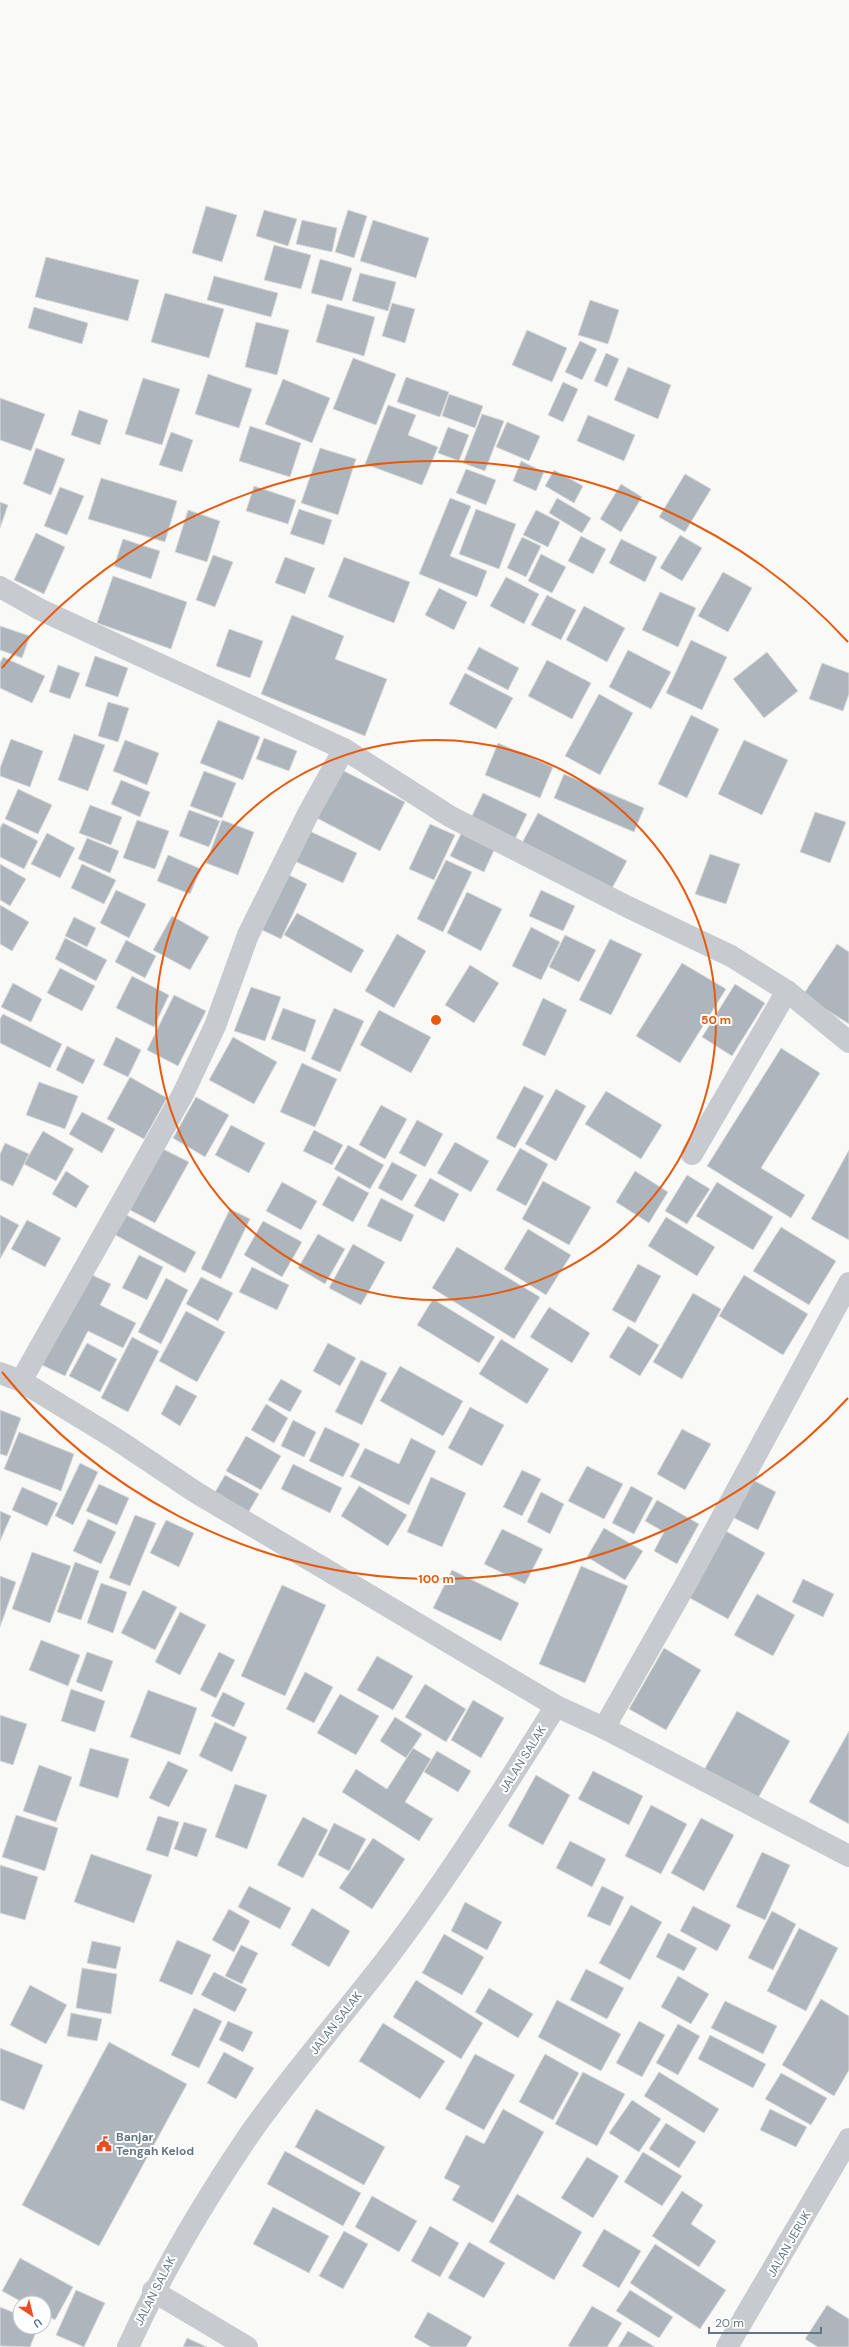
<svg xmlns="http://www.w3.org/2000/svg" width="849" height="2347" font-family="'DM Sans',sans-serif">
<rect width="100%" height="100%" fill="#f9f9f7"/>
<!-- building -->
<g fill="#adb6bc" stroke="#dbdbd9">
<polygon points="206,206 237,215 222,262 192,253"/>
<polygon points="264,210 297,219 288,246 256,236"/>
<polygon points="348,210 367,216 354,258 335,252"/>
<polygon points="302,220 337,228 332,252 296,244"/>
<polygon points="373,220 429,238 416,278 360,261"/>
<polygon points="274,245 311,255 301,289 264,280"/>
<polygon points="46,257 139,280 128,321 35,297"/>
<polygon points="320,259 352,268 342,301 311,293"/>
<polygon points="360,273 396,282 388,311 352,301"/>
<polygon points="214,276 278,293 271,317 207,300"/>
<polygon points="165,293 224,309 209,358 151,342"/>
<polygon points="590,300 619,310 608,344 578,335"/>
<polygon points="392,303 415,309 405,343 382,336"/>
<polygon points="327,304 375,317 364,356 316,342"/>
<polygon points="34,307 88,323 82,344 28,328"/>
<polygon points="256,322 289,330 277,375 245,367"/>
<polygon points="527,330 567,348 552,382 512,365"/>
<polygon points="580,341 597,349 582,380 565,372"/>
<polygon points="606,353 619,359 607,387 594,381"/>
<polygon points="353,358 396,374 376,425 333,409"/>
<polygon points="628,367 671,385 658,419 614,400"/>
<polygon points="208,374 252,389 239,428 195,414"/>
<polygon points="406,377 449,392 440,417 397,402"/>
<polygon points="143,378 180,389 162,445 125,434"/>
<polygon points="283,379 330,398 312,443 265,424"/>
<polygon points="563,382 578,389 563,422 548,415"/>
<polygon points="449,394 483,406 475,428 442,416"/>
<polygon points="0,398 45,414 31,451 0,440"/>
<polygon points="388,405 416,415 408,435 438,447 422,485 365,464"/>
<polygon points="79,410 108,420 100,445 71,435"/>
<polygon points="482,414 504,421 485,471 463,463"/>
<polygon points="588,415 635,435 624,461 577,441"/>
<polygon points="507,422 540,436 529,461 496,447"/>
<polygon points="250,426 301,443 290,477 239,461"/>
<polygon points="448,427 469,435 459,461 438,453"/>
<polygon points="171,432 193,440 182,472 159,465"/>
<polygon points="36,448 65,459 51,495 23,484"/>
<polygon points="320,448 356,459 338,515 301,503"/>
<polygon points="521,461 544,472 536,491 513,481"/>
<polygon points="466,469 496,480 486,505 456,493"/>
<polygon points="554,470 583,486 574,503 545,486"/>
<polygon points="685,474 711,489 685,532 659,517"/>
<polygon points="101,478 177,501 165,542 88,519"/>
<polygon points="621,484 642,497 621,532 600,519"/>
<polygon points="254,486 296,500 288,524 246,511"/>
<polygon points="60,487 84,496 67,535 44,526"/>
<polygon points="450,498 471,506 450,556 487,571 477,597 419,574"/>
<polygon points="557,498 591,518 582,533 549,513"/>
<polygon points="0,502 8,505 0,528"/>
<polygon points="299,509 332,520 324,545 290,534"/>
<polygon points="476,509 516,524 499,569 459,554"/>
<polygon points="188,510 220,521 207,562 175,552"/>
<polygon points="536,510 560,522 548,547 523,535"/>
<polygon points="36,533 65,547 44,594 14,580"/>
<polygon points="680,535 702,548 682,581 660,568"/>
<polygon points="581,536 606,549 593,574 568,561"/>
<polygon points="522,537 541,546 526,577 507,568"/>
<polygon points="123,539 160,551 151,579 114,566"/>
<polygon points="621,539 657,557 645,582 609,563"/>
<polygon points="541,554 566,567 552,593 528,581"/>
<polygon points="213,555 233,562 215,607 196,600"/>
<polygon points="285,557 315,568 305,594 275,583"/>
<polygon points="344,557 410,582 394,623 328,597"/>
<polygon points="723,572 752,588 728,632 698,616"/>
<polygon points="113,576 187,602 171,649 97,623"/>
<polygon points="506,577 539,594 524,624 490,606"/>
<polygon points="439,588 467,602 454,630 425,615"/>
<polygon points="660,592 696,608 678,647 642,630"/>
<polygon points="547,595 576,610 561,640 531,625"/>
<polygon points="584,606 625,628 607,662 566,640"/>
<polygon points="292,615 344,636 335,659 387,679 365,736 261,694"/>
<polygon points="0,626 30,636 22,658 0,650"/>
<polygon points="229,629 263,641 250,678 216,666"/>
<polygon points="691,640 727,657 702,710 666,693"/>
<polygon points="479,647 519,668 508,690 467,669"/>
<polygon points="628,650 671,672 651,709 609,687"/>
<polygon points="767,652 798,691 764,718 733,679"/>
<polygon points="95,656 128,668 118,697 85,686"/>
<polygon points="3,657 45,676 32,703 0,688 0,663"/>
<polygon points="547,660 591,683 572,719 528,696"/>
<polygon points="822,663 849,673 849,694 843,711 809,699"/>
<polygon points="58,665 80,673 70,699 49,692"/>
<polygon points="465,673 513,698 496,729 449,704"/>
<polygon points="599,694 633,713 600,775 565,756"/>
<polygon points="108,702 129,708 118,742 98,736"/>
<polygon points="691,715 719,729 687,798 658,784"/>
<polygon points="218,720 260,737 243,780 200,763"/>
<polygon points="74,734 105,745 88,791 58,780"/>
<polygon points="264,738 297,751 289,771 256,759"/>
<polygon points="11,739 43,751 30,787 0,776 0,768"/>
<polygon points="125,740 159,753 147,785 113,771"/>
<polygon points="744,740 788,760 762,815 718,794"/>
<polygon points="498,743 553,767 540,798 485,775"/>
<polygon points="338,768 405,802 380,851 313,816"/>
<polygon points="204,771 236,783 222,818 190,806"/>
<polygon points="564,774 644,808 634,832 554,798"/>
<polygon points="121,780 150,792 140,817 111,804"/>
<polygon points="18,789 52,805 38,834 5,819"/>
<polygon points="483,793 527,814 515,839 471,818"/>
<polygon points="90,805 122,817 111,845 79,833"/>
<polygon points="189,810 220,821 209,847 179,836"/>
<polygon points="815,812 846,822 830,863 800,852"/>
<polygon points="538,813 627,861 611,890 522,843"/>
<polygon points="137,820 169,831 155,869 123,858"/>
<polygon points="222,820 254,832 238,875 206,863"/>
<polygon points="3,823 38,841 24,869 0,857 0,828"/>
<polygon points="430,824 455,835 434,880 409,869"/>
<polygon points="305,829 357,853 343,883 290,859"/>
<polygon points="462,832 495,848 484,872 450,856"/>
<polygon points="47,833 75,848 60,878 31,864"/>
<polygon points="87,838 119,851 110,873 78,859"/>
<polygon points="710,854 740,864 726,904 695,894"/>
<polygon points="168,855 201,869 190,894 157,881"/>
<polygon points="446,860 472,872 443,932 417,919"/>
<polygon points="0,864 26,879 10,906 0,900"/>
<polygon points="82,864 116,880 104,904 71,888"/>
<polygon points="287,874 307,884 281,939 260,929"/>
<polygon points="116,890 146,904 129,938 100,923"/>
<polygon points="541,890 575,906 563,931 529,916"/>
<polygon points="467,892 502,909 481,951 447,933"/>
<polygon points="0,905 29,922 12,951 0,944"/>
<polygon points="297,913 364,950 351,973 284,935"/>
<polygon points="172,916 209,937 190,970 153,950"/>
<polygon points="74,917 96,928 87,947 65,936"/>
<polygon points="531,927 560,942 541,980 512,966"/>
<polygon points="397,934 426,951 394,1008 365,991"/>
<polygon points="565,935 596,950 579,982 549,967"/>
<polygon points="65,938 107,960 96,981 55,959"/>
<polygon points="610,939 642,954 611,1015 579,1000"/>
<polygon points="126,940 156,956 145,978 115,962"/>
<polygon points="837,944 849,952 849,1024 803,995"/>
<polygon points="682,963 726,989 680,1063 636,1036"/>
<polygon points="470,965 499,983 474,1023 445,1005"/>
<polygon points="60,968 95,986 82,1011 47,993"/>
<polygon points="132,976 169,995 154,1027 116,1008"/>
<polygon points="13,983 42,999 31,1022 1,1007"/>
<polygon points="735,984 765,1003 732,1056 702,1037"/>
<polygon points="251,987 281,997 265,1041 234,1031"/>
<polygon points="174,995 206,1011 178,1066 147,1050"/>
<polygon points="543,998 567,1010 545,1056 522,1045"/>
<polygon points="283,1008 316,1020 305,1052 271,1039"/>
<polygon points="334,1008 364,1021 340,1072 311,1059"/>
<polygon points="379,1010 431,1037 411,1073 360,1045"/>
<polygon points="3,1014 62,1044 50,1068 0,1043 0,1019"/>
<polygon points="116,1037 141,1050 128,1077 103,1065"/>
<polygon points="233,1037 277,1062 254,1104 209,1080"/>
<polygon points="67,1046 95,1060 83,1084 56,1070"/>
<polygon points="781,1048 820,1073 761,1168 805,1195 791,1218 707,1166"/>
<polygon points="302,1063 337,1079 315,1127 280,1112"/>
<polygon points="130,1077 167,1098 144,1139 107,1119"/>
<polygon points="39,1082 78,1096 65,1129 26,1115"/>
<polygon points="524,1086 544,1096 515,1148 496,1138"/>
<polygon points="556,1089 586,1106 556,1161 525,1144"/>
<polygon points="606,1091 662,1125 641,1159 585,1124"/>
<polygon points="196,1097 229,1115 205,1157 173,1138"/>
<polygon points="381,1105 407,1119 385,1159 359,1145"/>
<polygon points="82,1112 115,1129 102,1153 69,1134"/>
<polygon points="417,1120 443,1134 425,1167 399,1153"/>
<polygon points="231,1125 265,1143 249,1173 215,1155"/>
<polygon points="314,1130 343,1145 332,1165 303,1151"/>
<polygon points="43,1131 74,1149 56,1181 24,1164"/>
<polygon points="455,1142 489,1161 471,1192 437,1173"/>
<polygon points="5,1143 29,1154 13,1186 0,1180 0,1154"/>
<polygon points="348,1145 384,1165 370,1189 334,1169"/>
<polygon points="520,1148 548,1164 526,1206 496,1190"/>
<polygon points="163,1149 189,1162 155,1223 130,1210"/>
<polygon points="849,1150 849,1240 811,1219"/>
<polygon points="392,1162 417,1175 402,1201 378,1188"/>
<polygon points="66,1171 89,1186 76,1208 52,1194"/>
<polygon points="635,1171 668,1192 649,1223 616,1202"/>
<polygon points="687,1175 710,1189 687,1224 665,1211"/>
<polygon points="338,1176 369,1193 353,1222 322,1205"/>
<polygon points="430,1178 459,1194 444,1222 414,1206"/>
<polygon points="543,1181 591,1207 569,1245 522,1219"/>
<polygon points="282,1182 317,1201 301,1230 266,1211"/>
<polygon points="717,1182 773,1217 753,1250 696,1216"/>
<polygon points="381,1198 414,1215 401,1242 367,1226"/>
<polygon points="230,1209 250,1219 221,1279 201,1269"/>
<polygon points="121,1212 196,1252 185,1273 110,1232"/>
<polygon points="0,1215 19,1225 0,1259"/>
<polygon points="666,1217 715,1247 697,1276 648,1246"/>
<polygon points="27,1220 61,1238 45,1267 11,1249"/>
<polygon points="263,1221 302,1242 282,1277 244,1255"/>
<polygon points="781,1227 836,1261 809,1305 753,1271"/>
<polygon points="528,1229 571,1255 546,1295 504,1269"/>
<polygon points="318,1234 345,1249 325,1284 298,1268"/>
<polygon points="353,1244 385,1262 361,1305 329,1288"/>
<polygon points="457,1247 540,1297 514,1339 432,1288"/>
<polygon points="139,1255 163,1267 147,1300 122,1288"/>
<polygon points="638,1264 661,1276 635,1323 612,1310"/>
<polygon points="252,1267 289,1285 277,1310 239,1292"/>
<polygon points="88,1273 111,1284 100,1305 136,1323 123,1348 88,1331 65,1376 42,1365"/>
<polygon points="744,1275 808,1314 783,1355 719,1316"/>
<polygon points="201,1277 233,1293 218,1321 186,1304"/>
<polygon points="166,1278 188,1290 161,1344 138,1332"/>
<polygon points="693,1293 721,1309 682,1379 653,1362"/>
<polygon points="433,1299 495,1337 479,1363 417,1325"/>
<polygon points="549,1307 590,1333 572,1363 530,1337"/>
<polygon points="186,1311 225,1332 197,1382 159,1361"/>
<polygon points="628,1326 659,1345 640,1376 609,1357"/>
<polygon points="132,1337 159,1351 128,1412 101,1398"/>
<polygon points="501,1339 549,1369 527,1404 479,1374"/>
<polygon points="87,1343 117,1359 100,1392 69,1376"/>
<polygon points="328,1343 356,1358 340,1386 313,1371"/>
<polygon points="361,1360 387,1373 362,1425 335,1412"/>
<polygon points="400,1366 463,1401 443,1436 380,1401"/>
<polygon points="281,1379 302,1391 290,1412 268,1400"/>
<polygon points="176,1385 197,1396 180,1426 161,1414"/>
<polygon points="266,1404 288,1418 274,1443 251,1430"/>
<polygon points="470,1407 504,1425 482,1466 448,1448"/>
<polygon points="0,1410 21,1418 7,1456 0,1454"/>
<polygon points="293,1420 316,1432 304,1457 281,1446"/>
<polygon points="325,1427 360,1444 343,1477 309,1461"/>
<polygon points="682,1429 711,1444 685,1490 657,1474"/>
<polygon points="19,1432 74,1454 61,1491 4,1469"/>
<polygon points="246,1436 281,1456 261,1490 226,1471"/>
<polygon points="411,1438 436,1451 409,1505 350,1477 365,1448 399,1464"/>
<polygon points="80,1463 98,1472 73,1525 55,1516"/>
<polygon points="293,1464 342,1488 330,1513 281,1489"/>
<polygon points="587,1466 623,1484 604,1519 568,1501"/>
<polygon points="522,1470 541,1479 522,1516 503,1507"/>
<polygon points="225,1475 259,1494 248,1513 214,1494"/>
<polygon points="431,1477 466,1493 442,1547 407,1532"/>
<polygon points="753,1480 776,1492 758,1530 734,1518"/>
<polygon points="99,1484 129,1498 117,1525 86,1511"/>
<polygon points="359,1486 407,1515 388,1546 341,1516"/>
<polygon points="631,1486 653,1498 634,1534 612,1523"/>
<polygon points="22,1487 58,1503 47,1526 12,1510"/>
<polygon points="541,1492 564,1504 550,1534 527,1522"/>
<polygon points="657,1500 699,1524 677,1564 654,1551 664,1532 645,1521"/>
<polygon points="0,1511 11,1516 0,1541"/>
<polygon points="135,1515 156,1523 130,1586 109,1578"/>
<polygon points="88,1519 116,1532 101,1564 73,1551"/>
<polygon points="166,1520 194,1533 179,1567 150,1553"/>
<polygon points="604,1528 643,1551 625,1580 587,1557"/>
<polygon points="502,1529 543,1549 525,1584 484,1564"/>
<polygon points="726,1531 765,1553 728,1619 688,1597"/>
<polygon points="32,1552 71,1566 50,1623 12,1609"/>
<polygon points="75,1562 99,1571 81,1620 57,1612"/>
<polygon points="581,1566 628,1586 585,1683 539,1664"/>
<polygon points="452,1570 519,1603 501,1641 433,1608"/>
<polygon points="0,1576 16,1582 0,1627"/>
<polygon points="803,1579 834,1594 823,1617 792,1602"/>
<polygon points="101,1583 127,1592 113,1633 87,1623"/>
<polygon points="282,1585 326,1605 285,1696 241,1676"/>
<polygon points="143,1590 177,1607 155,1650 121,1633"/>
<polygon points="757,1594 795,1615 773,1656 734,1635"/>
<polygon points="180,1612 206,1625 180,1675 155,1662"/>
<polygon points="41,1640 80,1655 68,1686 29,1670"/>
<polygon points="664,1648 701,1670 666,1730 629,1709"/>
<polygon points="87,1652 113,1661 102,1692 76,1682"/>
<polygon points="219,1652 235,1660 216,1698 200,1690"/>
<polygon points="377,1656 413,1676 393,1710 357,1690"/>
<polygon points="305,1672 333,1687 314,1723 286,1709"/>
<polygon points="425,1684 466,1709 446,1742 405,1717"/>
<polygon points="71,1689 105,1701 95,1732 61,1721"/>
<polygon points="148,1690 197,1708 180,1755 130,1737"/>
<polygon points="223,1692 245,1703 234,1727 211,1716"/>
<polygon points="340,1694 379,1716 356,1755 317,1733"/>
<polygon points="473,1700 504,1718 481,1758 451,1740"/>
<polygon points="737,1711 790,1741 757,1800 704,1770"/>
<polygon points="0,1715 27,1724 13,1765 0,1761"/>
<polygon points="395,1717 422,1734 406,1758 380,1741"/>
<polygon points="215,1722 247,1737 232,1772 199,1756"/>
<polygon points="849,1731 849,1824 809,1802"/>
<polygon points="90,1748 129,1759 118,1798 79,1786"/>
<polygon points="413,1748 431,1759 405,1802 433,1819 419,1841 342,1792 356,1769 387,1789"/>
<polygon points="437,1751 471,1771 458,1792 424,1772"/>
<polygon points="168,1761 188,1770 169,1807 149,1798"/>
<polygon points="39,1765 72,1777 56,1822 23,1811"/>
<polygon points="593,1771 643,1796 629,1825 578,1799"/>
<polygon points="536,1775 570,1795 543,1845 508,1826"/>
<polygon points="235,1784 267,1795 247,1849 215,1837"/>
<polygon points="651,1805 687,1824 661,1874 625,1856"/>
<polygon points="16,1815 58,1828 45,1871 2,1857"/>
<polygon points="158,1816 179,1822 168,1857 146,1850"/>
<polygon points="303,1817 328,1830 303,1878 277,1865"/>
<polygon points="701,1818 734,1835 704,1891 671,1873"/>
<polygon points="184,1822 207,1829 197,1857 174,1849"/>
<polygon points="334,1823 366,1839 349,1871 318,1855"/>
<polygon points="373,1838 405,1859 372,1909 339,1888"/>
<polygon points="570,1841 606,1859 592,1887 556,1868"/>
<polygon points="762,1852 790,1865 765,1920 736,1907"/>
<polygon points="91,1854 152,1875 134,1923 74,1902"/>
<polygon points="0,1865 38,1877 25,1920 0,1913"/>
<polygon points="249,1886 291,1908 280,1929 238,1907"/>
<polygon points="602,1886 624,1897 610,1926 587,1916"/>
<polygon points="465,1902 502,1922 487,1950 451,1931"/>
<polygon points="631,1905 662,1922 630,1980 599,1963"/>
<polygon points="693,1906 731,1925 717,1951 680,1931"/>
<polygon points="312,1908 350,1931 329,1967 291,1945"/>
<polygon points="229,1909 250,1921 234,1952 212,1940"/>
<polygon points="772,1911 796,1924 773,1970 748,1958"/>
<polygon points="799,1928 838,1948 806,2011 767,1991"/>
<polygon points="668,1933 697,1948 684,1971 656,1957"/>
<polygon points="444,1934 484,1957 462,1995 422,1973"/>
<polygon points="177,1940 211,1955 192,1995 159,1981"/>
<polygon points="92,1941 121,1947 116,1969 87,1963"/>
<polygon points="241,1945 258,1953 242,1984 225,1976"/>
<polygon points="82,1968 117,1974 111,2014 76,2008"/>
<polygon points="586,1969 624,1988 607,2019 570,2000"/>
<polygon points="214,1972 247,1989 235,2012 201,1995"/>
<polygon points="678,1976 709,1994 691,2024 661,2007"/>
<polygon points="416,1980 483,2023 461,2059 393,2017"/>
<polygon points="30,1985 67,2005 46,2044 10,2025"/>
<polygon points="489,1988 533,2014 518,2038 475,2012"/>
<polygon points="821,1999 849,2016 849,2070 834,2096 782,2065"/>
<polygon points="557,2000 621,2034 601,2071 538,2037"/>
<polygon points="725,2001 777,2026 763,2054 711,2028"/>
<polygon points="194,2008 222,2021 199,2068 171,2055"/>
<polygon points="71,2013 102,2019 97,2041 67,2036"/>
<polygon points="228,2021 253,2032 243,2052 219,2040"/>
<polygon points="639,2021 665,2035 642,2077 616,2063"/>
<polygon points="383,2023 445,2061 420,2099 359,2061"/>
<polygon points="678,2024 700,2036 678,2075 656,2063"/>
<polygon points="710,2035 766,2064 753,2088 698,2059"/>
<polygon points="109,2042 187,2084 99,2246 22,2205"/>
<polygon points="0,2048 43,2065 24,2110 0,2100"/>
<polygon points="224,2052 254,2068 236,2099 207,2083"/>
<polygon points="475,2054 515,2075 484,2130 445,2109"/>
<polygon points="545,2054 579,2073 553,2120 519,2102"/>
<polygon points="583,2072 625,2094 597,2146 555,2124"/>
<polygon points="659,2072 719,2109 704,2133 644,2096"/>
<polygon points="781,2073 827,2098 811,2125 765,2099"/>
<polygon points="632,2100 661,2119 639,2152 609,2133"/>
<polygon points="316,2109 385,2147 364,2185 295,2147"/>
<polygon points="503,2109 544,2132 493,2223 452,2200 460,2186 444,2178 466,2135 484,2144"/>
<polygon points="770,2109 807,2127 796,2147 760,2130"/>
<polygon points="666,2123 696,2142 679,2168 649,2149"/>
<polygon points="285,2151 361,2193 343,2226 267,2184"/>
<polygon points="643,2152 682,2176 662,2206 624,2182"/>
<polygon points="587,2157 619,2176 593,2218 561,2198"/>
<polygon points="682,2191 703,2205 691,2224 716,2241 699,2267 652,2236"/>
<polygon points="517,2194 582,2232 554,2280 489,2242"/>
<polygon points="372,2196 417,2221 399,2252 355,2227"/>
<polygon points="273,2207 329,2236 309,2273 253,2244"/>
<polygon points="430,2226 459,2243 440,2277 411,2261"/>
<polygon points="604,2229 641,2251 619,2288 582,2266"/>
<polygon points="344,2231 368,2244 343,2289 319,2276"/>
<polygon points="469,2242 505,2263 484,2298 448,2278"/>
<polygon points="655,2244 726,2290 700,2329 630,2283"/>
<polygon points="20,2258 73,2287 55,2320 44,2314 44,2303 24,2303 2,2291"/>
<polygon points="76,2290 105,2303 84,2347 56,2335"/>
<polygon points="630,2290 673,2317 659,2338 616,2311"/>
<polygon points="827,2305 849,2319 849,2347 818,2347 805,2339"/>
<polygon points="592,2306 622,2323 607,2347 571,2347 568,2346"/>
<polygon points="0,2307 20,2315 20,2327 38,2327 30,2347 0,2346"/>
<polygon points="428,2312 472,2337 466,2347 431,2347 414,2337"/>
<polygon points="628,2331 655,2347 618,2347"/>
<polygon points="187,2338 207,2347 183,2347"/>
</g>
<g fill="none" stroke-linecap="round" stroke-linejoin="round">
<!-- minor -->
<g stroke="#c7cbcf" stroke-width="22">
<polyline points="0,587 41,610 344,749 451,817 628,907 731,956 787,991 849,1042"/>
<polyline points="692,1154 787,991"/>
<polyline points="0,1373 21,1381 116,1439 197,1493 556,1706 604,1728 849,1856"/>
<polyline points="21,1381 183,1094 215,1026 248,935 309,812 344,749"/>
<polyline points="604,1728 687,1582 849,1283"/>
<polyline points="153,2291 247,2347"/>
<path d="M128 2347C162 2272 203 2203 249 2135 291 2075 340 2019 385 1961 447 1880 501 1793 556 1706"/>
<polyline points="727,2347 849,2139"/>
</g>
</g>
<!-- distance rings -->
<g fill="none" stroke="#e8590c" stroke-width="2">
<circle cx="436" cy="1020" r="280"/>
<path d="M848 1398A559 559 0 0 1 2 1372M2 668A559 559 0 0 1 848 642"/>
</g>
<!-- icons -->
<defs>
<g id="civic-bare" transform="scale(1.2)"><path d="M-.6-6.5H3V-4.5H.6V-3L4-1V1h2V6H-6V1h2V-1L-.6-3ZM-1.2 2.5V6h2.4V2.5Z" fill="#ee4c22" stroke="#fff" stroke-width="2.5" paint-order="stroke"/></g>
</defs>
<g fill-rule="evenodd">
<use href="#civic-bare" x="104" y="2144"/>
</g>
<g text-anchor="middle" stroke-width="4" stroke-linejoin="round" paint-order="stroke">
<!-- street labels -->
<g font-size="12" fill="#627684" stroke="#fff">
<text transform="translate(523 1759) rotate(-58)" y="4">JALAN SALAK</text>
<text transform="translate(336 2023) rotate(-52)" y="4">JALAN SALAK</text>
<text transform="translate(789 2244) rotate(-60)" y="4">JALAN JERUK</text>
<text transform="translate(155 2291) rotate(-63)" y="4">JALAN SALAK</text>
</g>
<!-- poi labels -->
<g font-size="12" font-weight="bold" fill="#627684" stroke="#fff" text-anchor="start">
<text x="116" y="2141">Banjar<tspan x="116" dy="14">Tengah Kelod</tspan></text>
</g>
</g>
<circle cx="436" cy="1020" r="6" fill="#e8590c" stroke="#fff" stroke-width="2"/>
<g font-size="12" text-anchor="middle" font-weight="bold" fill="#e8590c" stroke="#fff" stroke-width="4" stroke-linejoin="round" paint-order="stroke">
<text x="716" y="1024">50 m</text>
<text x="436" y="1583">100 m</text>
</g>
<!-- north arrow -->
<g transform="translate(32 2315) rotate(145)"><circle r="19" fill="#ffffff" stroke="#c0c8ce"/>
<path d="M0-3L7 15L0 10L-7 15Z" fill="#ee4c22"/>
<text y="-6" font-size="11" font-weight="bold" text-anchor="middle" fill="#627684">U</text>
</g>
<!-- scale -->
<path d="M709 2327v6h112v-6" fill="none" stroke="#627684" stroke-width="2"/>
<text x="715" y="2327" font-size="12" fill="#627684" stroke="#ffffff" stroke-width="3" paint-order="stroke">20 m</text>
</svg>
